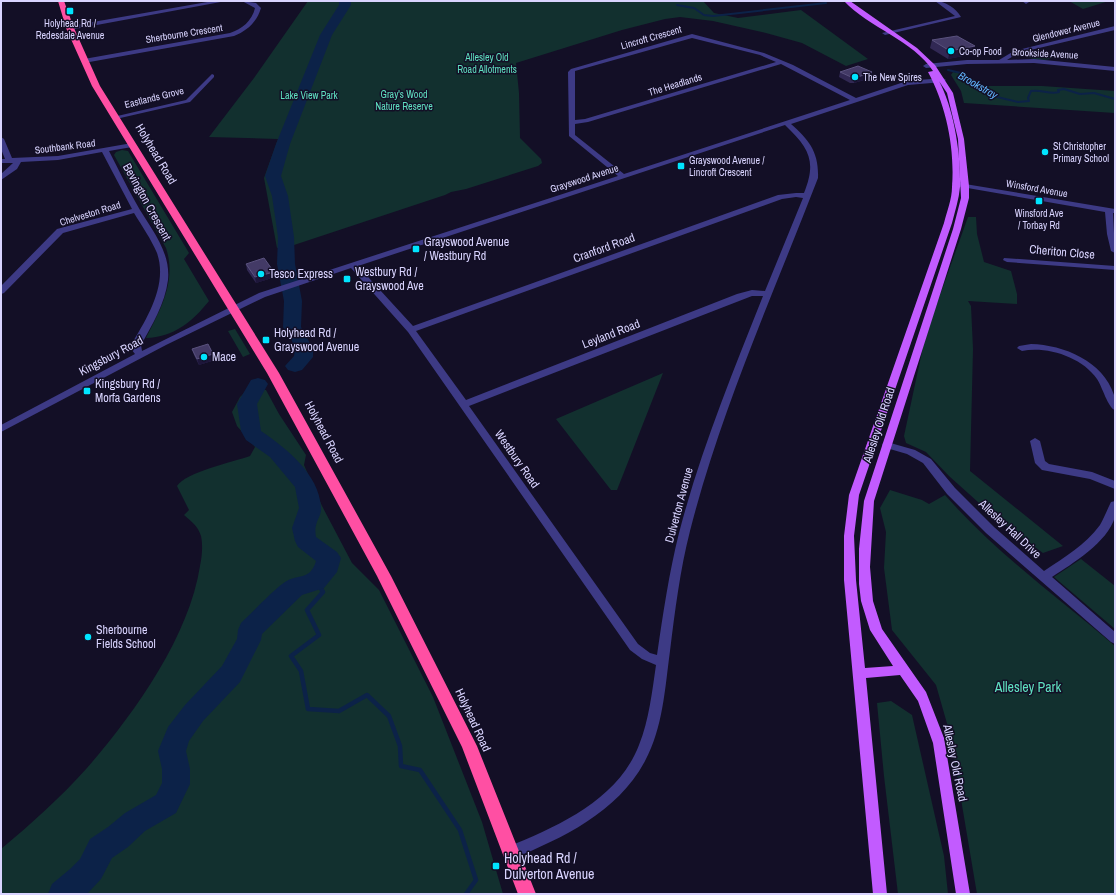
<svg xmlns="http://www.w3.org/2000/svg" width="1116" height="895" font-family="'Archivo Narrow',sans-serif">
<rect width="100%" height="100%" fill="#130f26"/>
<!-- green -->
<g fill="#12302f">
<polygon points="308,1 703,1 714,13 738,18 801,10 868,59 846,66 802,43 766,33 713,21 680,17 665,19 622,30 516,63 519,93 520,138 541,159 542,163 538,166 466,189 451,192 445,195 294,245 277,248 264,178 278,139 209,137 254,78"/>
<polygon points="1069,1 1109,1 1083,9"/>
<path d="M1040 51 1046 52 1053 58C1046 61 1032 60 1026 56L1027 54Z"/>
<polygon points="953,72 963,74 986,86 1042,86 1115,91 1115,113 964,103 961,91 951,75"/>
<path d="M122 150 128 151 189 253 184 259 209 301C192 322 174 337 146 338 160 310 177 281 166 248L114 155 116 152Z"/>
<polygon points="968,217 976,217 977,234 984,262 1011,271 1017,294 1017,304 968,301 971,306 973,349 970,471 1063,546 1043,553 998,520 949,476 926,452 906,443 904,436 923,347 935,309"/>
<polygon points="235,329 250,354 243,357 228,331"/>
<polygon points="663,373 617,490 611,490 556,419"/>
<path d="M252 385 266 390 279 414 306 455 304 465 322 506 352 563 379 590 433 697 482 822 503 894H1V849C31 824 61 797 87 768 134 714 189 637 200 566 202 557 203 545 201 536 198 526 191 521 184 515L189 510 177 486C186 472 233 462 250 456L255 447 237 426 232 412 240 397Z"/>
<path d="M890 490 922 500 929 504 945 495C995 552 1057 597 1115 646V894H977L950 734 936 685 892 630 884 568 886 532 880 508Z"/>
<polygon points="1081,559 1115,586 1115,629 1054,577"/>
<polygon points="891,701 912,715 944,856 948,894 898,894 884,776 877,703"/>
</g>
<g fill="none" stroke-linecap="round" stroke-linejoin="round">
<!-- stream-far2 -->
<g stroke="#0c2248" stroke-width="2">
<polyline points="677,5 694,8 704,15 713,16 826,3"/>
<path d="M948 70 961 73 967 80 984 87 993 96 1018 102 1029 101 1028 98 1031 91C1041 89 1050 95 1059 92L1058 90 1064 89 1080 94 1094 93 1115 99"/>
</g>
<!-- stream-far1 -->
<polyline stroke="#0c2248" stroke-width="3.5" points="316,582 321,588"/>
<!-- stream -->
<polyline stroke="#0c2248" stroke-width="4.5" points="320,587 323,592 307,610 319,635 291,656 301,671 308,709 339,711 367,695 389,716 400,746 401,766 420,770 460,830 476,880 466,894"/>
<!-- river -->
<g fill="#0c2248" fill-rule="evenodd">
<polygon points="339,1 351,1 351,5 332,35 290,144 281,176 288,196 294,237 295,264 302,301 301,327 313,349 313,357 302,370 295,372 288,370 285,366 294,356 295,349 292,341 283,327 284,301 277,264 278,237 272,196 265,176 276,144 320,35 339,5"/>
<path d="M258 378 265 380 268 384 257 404 261 431C286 448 319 474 321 507 322 518 313 521 316 537L337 552 341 558 337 572 324 588 302 595 262 634 261 640 240 682 203 721 189 741 186 751 190 769V784L176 813 145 831 128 847 112 858 101 879 87 894H48L52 884 70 869 80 859 90 839 108 827 125 813 156 795 162 783V769L158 751 168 727 185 705 222 666 237 639 238 630 241 623C254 611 272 591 285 582 299 573 310 581 316 561L298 547 295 541 292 528 299 508 295 487 270 457 246 440 241 431 237 404 251 380Z"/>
</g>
<!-- minor -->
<g fill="#3d3a85" fill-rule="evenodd">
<polygon points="213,1 226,1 70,30 67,28 70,26"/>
<path d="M242 1 256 3 261 8C257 22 247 31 234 36L84 63 81 61 84 59 230 33C242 29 252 21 255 8Z"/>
<path d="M935 1C945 1 956 8 961 17L885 35 882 33 955 16Z"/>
<polygon points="1022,1 1028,1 1029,2 1026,4"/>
<polygon points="1115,26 1115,30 1018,53 1007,60 1034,59 1115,67 1115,71 1034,63 967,64 926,68 923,66 926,64 967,60 999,60 1014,51"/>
<path d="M692 34 764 53 793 65 856 98 907 81 943 78 946 80 943 82 908 85 791 124C809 140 819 152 818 178 773 295 721 409 690 531 680 570 675 611 670 651 665 688 663 728 645 761 618 812 563 838 512 859L507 857 505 852 507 847C557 827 618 800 639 745 649 720 652 692 656 665L642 659 630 650 408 332 351 268 265 297 166 345 1 432V425L135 354 131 349V345C147 318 168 285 157 253 151 239 142 226 134 213L63 233 4 293 1 294V286L57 229 132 209 102 152 58 160 21 162 17 169 1 180V174L13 163H1V159H5L1 149V137L4 139 12 158 58 156 132 143 136 145 132 147 109 151C118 168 126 186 136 203 149 227 171 250 168 280 165 304 152 325 141 345L142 351 259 293 618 176 569 136 568 72 571 69ZM692 38 760 55 776 62 585 119 575 120V71ZM781 64 850 100 624 174 575 135V124L588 122ZM785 125C809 148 817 161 804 193H796L778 195 413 326 358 266ZM796 197 803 198 765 291 752 290 737 294 466 400 416 331 782 199ZM752 296H763C732 374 700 452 679 533 669 573 663 614 657 655L650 653 638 644 469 406Z"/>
<polygon points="212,74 214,75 214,77 190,102 116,119 113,117 186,100"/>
<polygon points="953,182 1115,209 1115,213 1113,213 1115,253 1111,251 1107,234 1105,212 956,186 952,184"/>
<polygon points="1004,258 1115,266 1115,270 1007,262 1003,260"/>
<path d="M1031 344C1064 345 1103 361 1114 395 1116 399 1115 405 1115 410 1108 408 1102 386 1097 379 1082 357 1047 346 1022 351L1017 348 1019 346Z"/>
<polygon points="1035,438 1040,441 1045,461 1049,464 1092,472 1115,481 1115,489 1090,479 1042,470 1035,463 1030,441"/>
<path d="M887 442 915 450 931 459 955 488 994 527 1044 571C1065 557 1085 545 1100 525 1104 518 1107 510 1111 502L1115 501C1115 506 1116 512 1115 517 1107 543 1073 563 1052 577L1115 632V644L1111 642 986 533 947 494 923 463 907 454 883 447 882 445 883 443Z"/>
</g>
<!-- major -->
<path fill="#c25bff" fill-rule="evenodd" d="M844 1H850L917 48 935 65 953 93 964 139 969 186V198L961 229 874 501 870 567 873 601 882 629 926 692 944 738 970 894H956L933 743 918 701 900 675 866 678 887 894H873L844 580V536L849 495 944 223C947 211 952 199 952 187 955 148 946 105 928 72L933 71C914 41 868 27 844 1ZM939 81 947 93 958 139 961 198 953 229 864 501 859 549V584L861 601 870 630 893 666 865 668 856 580 854 536 859 495 952 223C955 211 959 199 960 187 961 154 954 109 939 81Z"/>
<!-- highway -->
<polygon fill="#ff4fa3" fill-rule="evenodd" points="58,1 64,1 74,28 100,86 279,373 391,576 477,746 536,894 518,894 462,747 377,576 267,373 92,86 66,28"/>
</g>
<!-- wall -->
<g fill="#312854">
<polygon points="932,40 973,54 948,59 930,48"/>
<polygon points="840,72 872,72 871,78 854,83 850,83 839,77"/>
<polygon points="246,264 274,272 275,277 256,283 247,270"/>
<polygon points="192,349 213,354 215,360 199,365 194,355"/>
</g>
<!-- shaded-wall -->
<g fill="#1d163a">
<polygon points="975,46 973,54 948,59 950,51"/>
<polygon points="872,72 871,78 854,83 855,78"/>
<polygon points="274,272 275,277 256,283 255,277"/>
<polygon points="213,354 215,360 199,365 197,359"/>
</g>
<!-- building -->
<g fill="#433a66" stroke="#5a527e">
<polygon points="957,36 975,46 950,51 932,40"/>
<polygon points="858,66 872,72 855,78 851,77 840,72"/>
<polygon points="264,258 274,272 255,277 246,264"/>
<polygon points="208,344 213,354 197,359 192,349"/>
</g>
<!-- markers -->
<g fill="#00e5ff" stroke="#130f26" stroke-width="1.5">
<rect x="66" y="7" width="8" height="8" rx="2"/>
<circle cx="951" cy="51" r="4"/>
<circle cx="855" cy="77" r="4"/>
<circle cx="1045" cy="152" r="4"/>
<rect x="677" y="162" width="8" height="8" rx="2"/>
<rect x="1035" y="197" width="8" height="8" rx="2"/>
<rect x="412" y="245" width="8" height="8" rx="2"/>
<circle cx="261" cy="274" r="4"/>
<rect x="343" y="275" width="8" height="8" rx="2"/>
<rect x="262" y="336" width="8" height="8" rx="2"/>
<circle cx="204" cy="357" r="4"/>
<rect x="83" y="387" width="8" height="8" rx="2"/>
<circle cx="88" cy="637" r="4"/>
<rect x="492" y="862" width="8" height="8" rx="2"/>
</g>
<g text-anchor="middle" stroke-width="3" stroke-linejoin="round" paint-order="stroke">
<!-- far-poi labels -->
<g font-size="10" fill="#d9d4ff" stroke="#130f26" text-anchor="start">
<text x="70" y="27" text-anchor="middle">Holyhead Rd /<tspan x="70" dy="12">Redesdale Avenue</tspan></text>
<text x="959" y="55">Co-op Food</text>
<text x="863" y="81">The New Spires</text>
<text x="1053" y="150">St Christopher<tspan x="1053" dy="12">Primary School</tspan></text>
<text x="689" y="164">Grayswood Avenue /<tspan x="689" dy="12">Lincroft Crescent</tspan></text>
<text x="1039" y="217" text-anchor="middle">Winsford Ave<tspan x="1039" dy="12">/ Torbay Rd</tspan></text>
</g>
<!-- far-street labels -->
<g font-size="10" fill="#d9d4ff" stroke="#130f26">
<text transform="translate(1066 30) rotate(-14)" y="4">Glendower Avenue</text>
<text transform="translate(184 33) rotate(-9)" y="4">Sherbourne Crescent</text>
<text transform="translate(651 37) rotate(-16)" y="4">Lincroft Crescent</text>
<text transform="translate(1045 53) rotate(3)" y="4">Brookside Avenue</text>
<text transform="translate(675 84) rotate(-17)" y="4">The Headlands</text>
<text transform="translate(154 97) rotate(-14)" y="4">Eastlands Grove</text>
<text transform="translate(65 146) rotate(-7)" y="4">Southbank Road</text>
<text transform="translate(584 178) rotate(-18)" y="4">Grayswood Avenue</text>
<text transform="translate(1037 188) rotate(10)" y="4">Winsford Avenue</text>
<text transform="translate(90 213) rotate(-17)" y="4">Chelveston Road</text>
</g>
<!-- far-park labels -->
<g font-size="10" fill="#5fe0c0" stroke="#130f26">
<text x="487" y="61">Allesley Old<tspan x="487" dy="12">Road Allotments</tspan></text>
<text x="404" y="98">Gray's Wood<tspan x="404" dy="12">Nature Reserve</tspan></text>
<text x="309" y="99">Lake View Park</text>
</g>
<!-- far-water labels -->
<g font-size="11" font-style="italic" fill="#62b6ff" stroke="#130f26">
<text transform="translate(978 85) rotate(30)" y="4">Brookstray</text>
</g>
<!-- street labels -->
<g font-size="12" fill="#d9d4ff" stroke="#130f26">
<text transform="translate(156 154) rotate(59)" y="4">Holyhead Road</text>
<text transform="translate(147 202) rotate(61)" y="4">Bevington Crescent</text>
<text transform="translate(604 248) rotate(-20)" y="4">Cranford Road</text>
<text transform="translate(1062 252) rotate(5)" y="4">Cheriton Close</text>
<text transform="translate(611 334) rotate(-21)" y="4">Leyland Road</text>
<text transform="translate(111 356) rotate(-28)" y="4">Kingsbury Road</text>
<text transform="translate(879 425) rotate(-72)" y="4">Allesley Old Road</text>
<text transform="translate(324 432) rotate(62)" y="4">Holyhead Road</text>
<text transform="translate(517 459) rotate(55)" y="4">Westbury Road</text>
<text transform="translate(679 505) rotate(-75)" y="4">Dulverton Avenue</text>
<text transform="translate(1010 529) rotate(43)" y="4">Allesley Hall Drive</text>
<text transform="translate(473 720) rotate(65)" y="4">Holyhead Road</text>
<text transform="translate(955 763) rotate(78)" y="4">Allesley Old Road</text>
</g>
<!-- poi labels -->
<g font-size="12" fill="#d9d4ff" stroke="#130f26" text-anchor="start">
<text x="424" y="246">Grayswood Avenue<tspan x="424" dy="14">/ Westbury Rd</tspan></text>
<text x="355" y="276">Westbury Rd /<tspan x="355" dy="14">Grayswood Ave</tspan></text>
<text x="269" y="278">Tesco Express</text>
<text x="274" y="337">Holyhead Rd /<tspan x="274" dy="14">Grayswood Avenue</tspan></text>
<text x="212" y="361">Mace</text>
<text x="95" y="388">Kingsbury Rd /<tspan x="95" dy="14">Morfa Gardens</tspan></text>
<text x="96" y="634">Sherbourne<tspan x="96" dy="14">Fields School</tspan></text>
</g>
<!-- near-park labels -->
<g font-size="14" fill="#5fe0c0" stroke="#130f26">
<text x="1028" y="692">Allesley Park</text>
</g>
<!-- near-poi labels -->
<g font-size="14" fill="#d9d4ff" stroke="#130f26" text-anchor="start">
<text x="504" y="863">Holyhead Rd /<tspan x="504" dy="16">Dulverton Avenue</tspan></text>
</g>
</g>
<!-- border -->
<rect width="1116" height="895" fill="none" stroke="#d9d4ff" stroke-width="4"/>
</svg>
